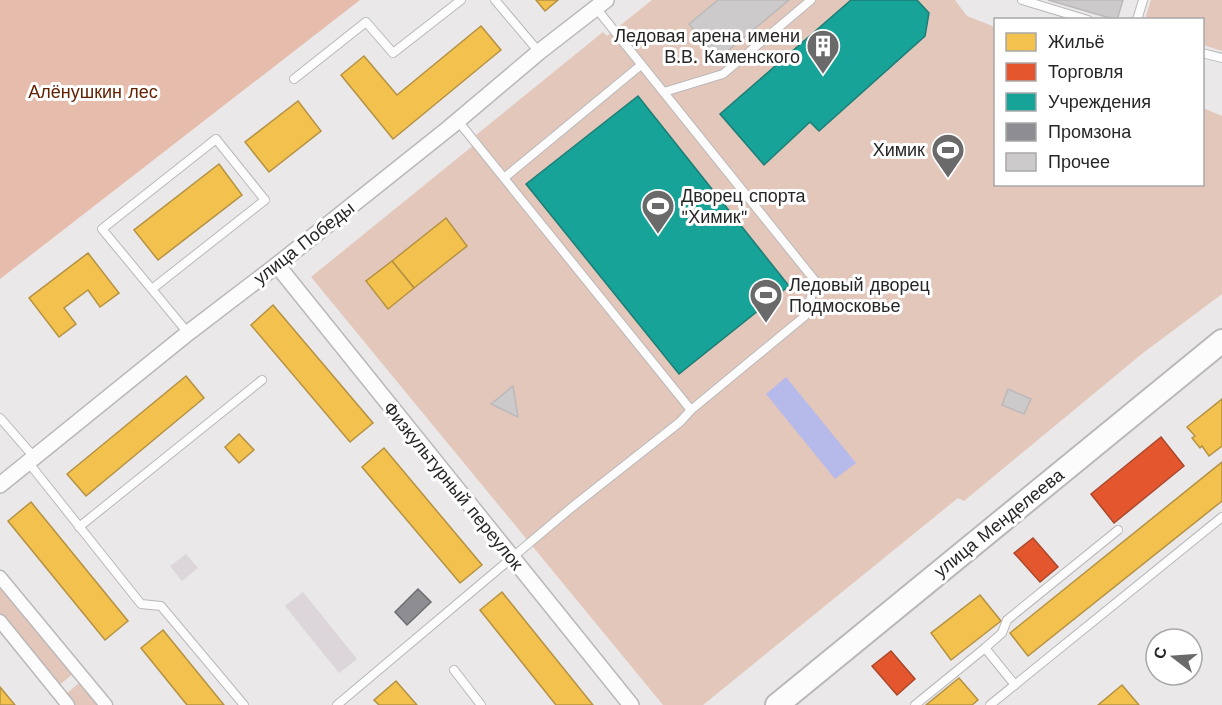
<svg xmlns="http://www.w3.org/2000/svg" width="1222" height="705" font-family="'Work Sans',sans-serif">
<rect width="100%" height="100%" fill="#eae8e9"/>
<!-- built -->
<g fill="#dcd6da">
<polygon points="186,554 198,568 182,581 170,566"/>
<polygon points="303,592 357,659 339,673 285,606"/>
</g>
<!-- green -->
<g fill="#e4c7bb">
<polygon points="652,0 955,0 967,16 995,27 996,184 1202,184 1203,108 1222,116 1222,294 1143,353 964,501 958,498 703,705 663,705 311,277 480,140 476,135 603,32 607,36"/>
<polygon points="1151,0 1222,0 1222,51 1203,45 1202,20 1145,19"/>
<polygon points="0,584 73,674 58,686 0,615"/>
<polygon points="79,683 97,705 75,705 66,694"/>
</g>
<!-- forest -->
<polygon fill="#e6bdac" points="0,0 360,0 0,279"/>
<!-- water -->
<polygon fill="#b6baea" points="786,377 856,463 835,479 766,394"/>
<!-- homes -->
<g fill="#f2c14e" stroke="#b59242" stroke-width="1.5">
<polygon points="536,0 558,0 545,11"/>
<polygon points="481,26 501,50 393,139 341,75 364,56 397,95"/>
<polygon points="298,101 321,131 269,172 245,142"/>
<polygon points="219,164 242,195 158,260 134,230"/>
<polygon points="446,218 467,246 414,288 392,261"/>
<polygon points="88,253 119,293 100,307 88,290 64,308 76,324 59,337 29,298"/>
<polygon points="392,261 414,288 388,309 366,281"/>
<polygon points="273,305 373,423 350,442 251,325"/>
<polygon points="186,376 204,398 86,496 67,474"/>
<polygon points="1222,399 1222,446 1209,456 1202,446 1200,448 1192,438 1195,436 1187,427"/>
<polygon points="239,434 254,450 239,463 225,447"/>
<polygon points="384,448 482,565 460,583 362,467"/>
<polygon points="1222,462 1222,501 1028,656 1010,633"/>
<polygon points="31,502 128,621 105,640 8,521"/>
<polygon points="502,592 593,705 556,705 480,610"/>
<polygon points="980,595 1001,621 951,660 931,633"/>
<polygon points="163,630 224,705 187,705 141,648"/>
<polygon points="959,678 978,700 972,705 926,705"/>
<polygon points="396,681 417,705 379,705 374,700"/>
<polygon points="1122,685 1139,705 1098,705"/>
<polygon points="0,687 15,705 0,705"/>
</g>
<!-- shops -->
<g fill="#e4572e" stroke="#ab482c" stroke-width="1.5">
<polygon points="1161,437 1184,466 1114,523 1091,494"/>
<polygon points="1033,538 1058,567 1040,582 1014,553"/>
<polygon points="891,651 915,679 897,695 872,666"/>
</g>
<!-- public -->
<g fill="#17a398" stroke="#1c7e76" stroke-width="1.5">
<polygon points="851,0 917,0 929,13 925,36 819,131 810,122 764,165 720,114"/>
<polygon points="638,96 789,286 679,374 526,184"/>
</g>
<!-- industry -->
<polygon fill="#8d8d92" stroke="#6e6e72" stroke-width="1.5" points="418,589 431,602 407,625 395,612"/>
<!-- building -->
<g fill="#cccacb" stroke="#bbb9ba" stroke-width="1.5">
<polygon points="718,0 789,0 718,59 689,24"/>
<polygon points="1048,0 1123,0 1117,20"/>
<polygon points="513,386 518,417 491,404"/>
<polygon points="1008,389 1031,399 1024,414 1002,405"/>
</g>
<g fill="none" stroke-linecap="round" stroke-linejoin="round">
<!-- service casing -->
<g stroke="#bab8b9" stroke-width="10">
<g id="service">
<polyline points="495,0 539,52"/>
<polyline points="1022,0 1088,20"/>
<polyline points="596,8 816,282 805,316 691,410"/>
<polyline points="1137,20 1143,0"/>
<polyline points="1202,53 1222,58"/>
<polyline points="294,79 366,22 393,53 461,0"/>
<polyline points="664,92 723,74 811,0"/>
<polyline points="504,178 641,65"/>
<polyline points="152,289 265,200 216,139 102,229 188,333"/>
<polyline points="0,418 34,457"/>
<polyline points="28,462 141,604 161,606 244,705"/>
<polyline points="79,527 262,380"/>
<polyline points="985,648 1002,633 1007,620 1118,530"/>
<polyline points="454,670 481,705"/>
<polyline points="337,705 571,508 680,422 691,410 458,121"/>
<polyline points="915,705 985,648 1015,685"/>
<polyline points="990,705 1222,517"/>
</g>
</g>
<!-- pedestrian casing -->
<g stroke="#bab8b9" stroke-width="15">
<g id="pedestrian">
<polyline points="0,577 106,705"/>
<polyline points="0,621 68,705"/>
</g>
</g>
<!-- minor casing -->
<g stroke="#bab8b9" stroke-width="18">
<g id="minor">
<polyline points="277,265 631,705"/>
<polyline points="0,485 188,333 277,265 449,128 539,52 606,0"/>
</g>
</g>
<!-- secondary casing -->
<g stroke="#bab8b9" stroke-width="26">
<polyline id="secondary" points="777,705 1222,341"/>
</g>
<!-- service -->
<use href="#service" stroke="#fcfcfc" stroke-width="8"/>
<!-- pedestrian -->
<use href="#pedestrian" stroke="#fcfcfc" stroke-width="12"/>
<!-- minor -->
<use href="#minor" stroke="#fcfcfc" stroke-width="15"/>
<!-- secondary -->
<use href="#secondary" stroke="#fcfcfc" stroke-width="22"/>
</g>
<!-- icons -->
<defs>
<g id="building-pin" transform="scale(1.725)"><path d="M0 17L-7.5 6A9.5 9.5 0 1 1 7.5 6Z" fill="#6b6a6b" stroke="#fff"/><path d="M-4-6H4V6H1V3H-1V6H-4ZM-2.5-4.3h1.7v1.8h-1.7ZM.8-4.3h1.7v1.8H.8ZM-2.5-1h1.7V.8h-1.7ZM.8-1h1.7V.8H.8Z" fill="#fff"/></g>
<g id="stadium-pin" transform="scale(1.725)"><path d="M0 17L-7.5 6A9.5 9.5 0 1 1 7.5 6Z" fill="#6b6a6b" stroke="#fff"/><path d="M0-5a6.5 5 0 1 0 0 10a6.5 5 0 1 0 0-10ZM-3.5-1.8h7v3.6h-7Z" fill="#fff"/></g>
</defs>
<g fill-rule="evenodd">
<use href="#building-pin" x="823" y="46"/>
<use href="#stadium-pin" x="948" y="150"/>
<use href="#stadium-pin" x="658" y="206"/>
<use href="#stadium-pin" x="766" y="295"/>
</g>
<g text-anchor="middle" stroke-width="6" stroke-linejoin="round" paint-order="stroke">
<!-- poi labels -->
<g font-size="18" fill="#272627" stroke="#fff" text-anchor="end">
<text x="800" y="42">Ледовая арена имени<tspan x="800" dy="21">В.В. Каменского</tspan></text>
<text x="925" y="156">Химик</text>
<text x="681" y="202" text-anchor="start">Дворец спорта<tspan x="681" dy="21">"Химик"</tspan></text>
<text x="789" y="291" text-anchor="start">Ледовый дворец<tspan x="789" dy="21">Подмосковье</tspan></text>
</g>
<!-- park labels -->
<g font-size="18" fill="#622200" stroke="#fff">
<text x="93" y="98">Алёнушкин лес</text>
</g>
<!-- street labels -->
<g font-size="18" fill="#272627" stroke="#fff">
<text transform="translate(304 243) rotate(-38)" y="6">улица Победы</text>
<text transform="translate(453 486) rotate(51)" y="6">Физкультурный переулок</text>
<text transform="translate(999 523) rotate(-39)" y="6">улица Менделеева</text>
</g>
</g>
<!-- legend -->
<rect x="994" y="18" width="210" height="168" fill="#ffffff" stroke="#a9a8a9" stroke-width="1.5"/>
<rect x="1006" y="33" width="30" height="18" fill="#f2c14e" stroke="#a9a8a9" stroke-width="1.5"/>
<text x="1048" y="48" font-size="18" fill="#272627">Жильё</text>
<rect x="1006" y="63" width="30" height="18" fill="#e4572e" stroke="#a9a8a9" stroke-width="1.5"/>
<text x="1048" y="78" font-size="18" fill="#272627">Торговля</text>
<rect x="1006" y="93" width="30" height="18" fill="#17a398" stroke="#a9a8a9" stroke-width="1.5"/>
<text x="1048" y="108" font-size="18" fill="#272627">Учреждения</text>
<rect x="1006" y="123" width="30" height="18" fill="#8d8d92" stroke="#a9a8a9" stroke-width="1.5"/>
<text x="1048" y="138" font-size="18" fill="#272627">Промзона</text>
<rect x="1006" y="153" width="30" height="18" fill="#cccacb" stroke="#a9a8a9" stroke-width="1.5"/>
<text x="1048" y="168" font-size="18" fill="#272627">Прочее</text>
<!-- north arrow -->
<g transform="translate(1174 657) rotate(287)"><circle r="28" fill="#ffffff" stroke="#a9a8a9" stroke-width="1.5"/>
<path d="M0-4.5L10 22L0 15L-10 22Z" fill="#6b6a6b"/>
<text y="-9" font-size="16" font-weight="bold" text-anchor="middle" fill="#272627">С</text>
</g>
</svg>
